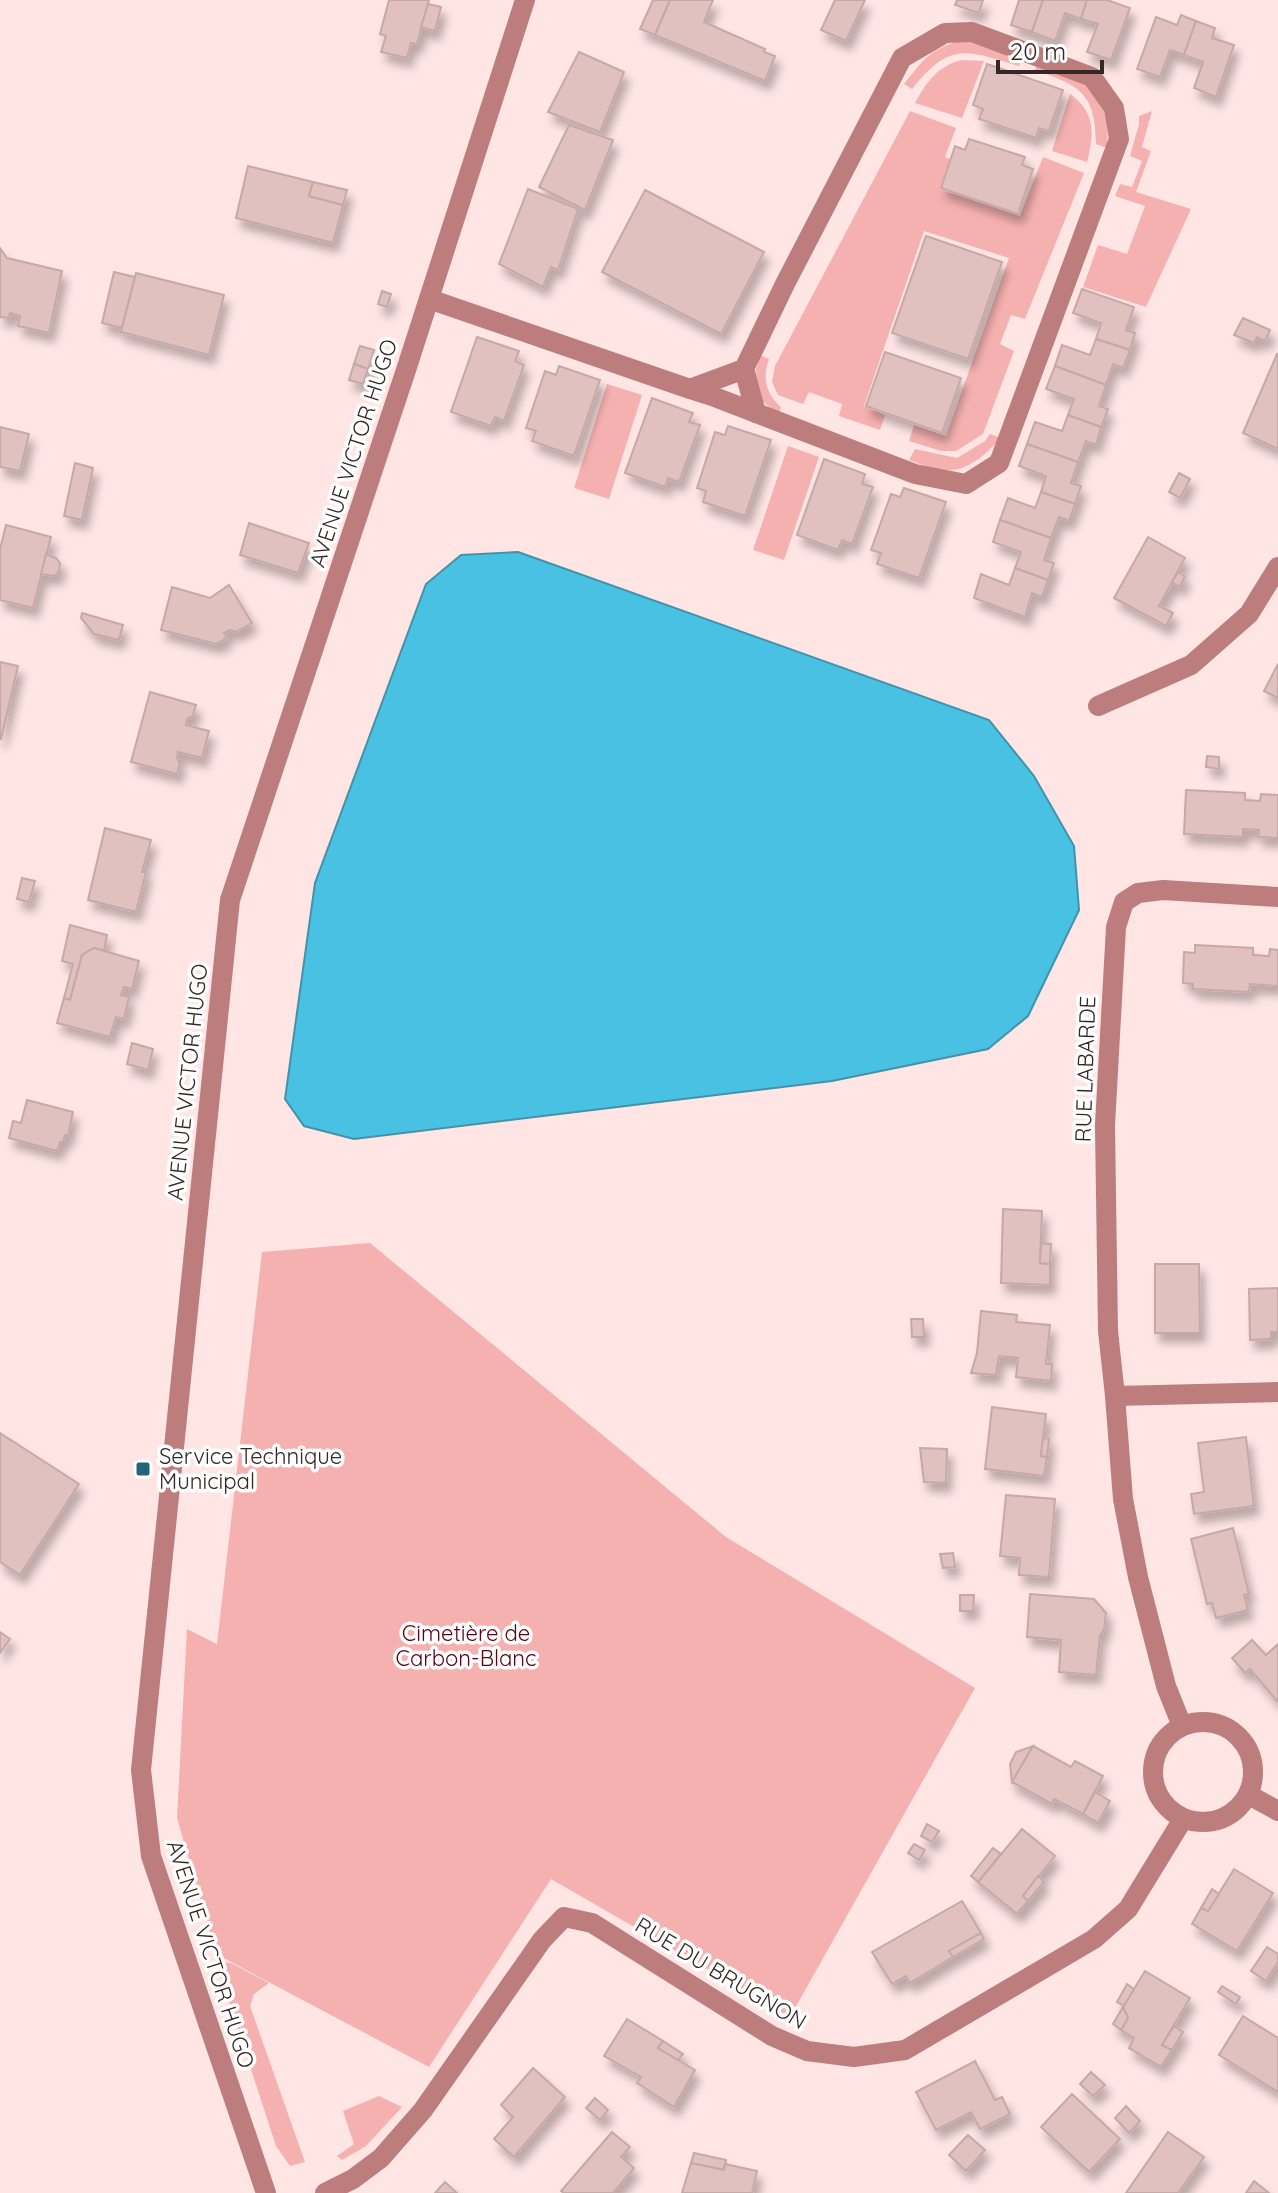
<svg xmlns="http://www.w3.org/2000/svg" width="1278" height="2193" font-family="Quicksand,sans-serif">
<defs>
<filter id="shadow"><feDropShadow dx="5" dy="9" stdDeviation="4" flood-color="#0004"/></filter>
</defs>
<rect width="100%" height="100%" fill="#ffe5e4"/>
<!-- green -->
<g fill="#f5b1af">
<path d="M955 42H986L1023 56 1019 66C966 50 950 41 912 89L904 84C922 62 927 52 955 42Z"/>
<path d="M962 60 984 61 962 118 915 103C926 82 939 65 962 60Z"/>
<path d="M1038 62C1051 67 1077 74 1087 82 1107 98 1109 124 1107 148L1096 144C1095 93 1081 86 1035 70Z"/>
<path d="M1070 94C1096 113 1094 133 1087 162L1052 151Z"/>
<polygon points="910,111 956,128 945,157 950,159 940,189 1020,216 1043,157 1084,173 1025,319 1011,315 1000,344 1014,351 983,434 956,451 941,451 909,441 914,425 946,436 1009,258 924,231 864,406 885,415 880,430 839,416 842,404 809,392 803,404 778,395 772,382 775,366"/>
<polygon points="1152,111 1142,147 1151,151 1136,192 1191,209 1146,307 1083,287 1098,245 1127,254 1145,206 1115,196 1120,184 1132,187 1142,161 1130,156 1139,124 1139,116"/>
<path d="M760 355 769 359C762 378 766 394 781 407L779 415 762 401 755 374Z"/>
<polygon points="607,384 642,395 609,499 574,488"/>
<path d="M990 434 1001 438C985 455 966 474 940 470 930 469 919 463 909 460L915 449 957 458 985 441Z"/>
<polygon points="788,446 819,457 784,560 753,550"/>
<polygon points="370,1243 726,1537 975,1688 790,2017 551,1879 429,2067 216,1954 177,1818 187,1629 217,1644 262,1252"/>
<polygon points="215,1959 233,1964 269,1983 254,1994 250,2006 305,2162 290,2166 276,2146"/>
<polygon points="379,2096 402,2107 366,2146 342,2160 337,2156 354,2144 343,2111"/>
</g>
<!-- water -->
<polygon fill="#48c1e2" stroke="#4293aa" stroke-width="2" points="518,552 989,720 1034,776 1074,846 1079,910 1028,1016 988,1049 832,1081 354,1139 304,1126 285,1099 315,883 426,584 461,555"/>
<!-- building -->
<g fill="#e0c1c0" stroke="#c6a8a7" stroke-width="2" filter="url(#shadow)">
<polygon points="389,0 429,0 417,44 411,43 407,58 381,52 386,36 380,34"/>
<polygon points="653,0 670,0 655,35 640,29"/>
<polygon points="670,0 713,0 704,22 765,49 764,52 775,56 765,81 655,35"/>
<polygon points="835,0 865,0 846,41 821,30"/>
<polygon points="957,0 983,0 979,13 955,5"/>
<polygon points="1019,0 1043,0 1032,32 1011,25"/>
<polygon points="1043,0 1087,0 1081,19 1065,13 1055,41 1032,32"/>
<polygon points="1087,0 1107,0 1130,8 1111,60 1087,52 1098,24 1081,19"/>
<polygon points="428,4 441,7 435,31 421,27"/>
<polygon points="1181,15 1196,21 1184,55 1170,50 1160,77 1137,69 1156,17 1177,25"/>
<polygon points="1196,21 1215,28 1212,38 1234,45 1216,97 1194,88 1203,62 1184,55"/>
<polygon points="579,52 624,72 600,132 548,112"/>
<polygon points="987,64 1063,90 1049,131 1039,128 1036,138 979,119 983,109 973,105"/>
<polygon points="569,125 613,140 585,210 539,187"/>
<polygon points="969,139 1025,157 1022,165 1033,169 1018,214 941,188 955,146 965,150"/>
<polygon points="248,166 313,182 309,196 343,205 333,243 236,218"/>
<polygon points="313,182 347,190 343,205 309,196"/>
<polygon points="528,189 578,209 558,270 551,267 543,287 499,264"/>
<polygon points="645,190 764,252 721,334 602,272"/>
<polygon points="926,236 1002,262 968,359 892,333"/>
<polygon points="0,248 7,258 62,271 49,333 18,326 20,316 10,313 9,318 0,317"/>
<polygon points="114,272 135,277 122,328 102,323"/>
<polygon points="136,273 224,295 209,355 121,332"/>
<polygon points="1082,289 1134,307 1126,330 1135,333 1130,350 1096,339 1101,323 1073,313"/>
<polygon points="382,291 391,294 387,307 378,304"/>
<polygon points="1243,318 1270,330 1265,341 1257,337 1254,343 1234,335"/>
<polygon points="477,337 519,351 515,361 524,365 504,421 495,417 491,426 451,412"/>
<polygon points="1096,339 1130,350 1123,368 1113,364 1106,385 1055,366 1062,345 1090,355"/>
<polygon points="360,346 374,350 368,369 354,364"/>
<polygon points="885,352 961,378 942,433 866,406"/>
<polygon points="1277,354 1278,354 1278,449 1243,433"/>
<polygon points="354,364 368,369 363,384 349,380"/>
<polygon points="559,366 600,380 574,456 532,441 536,431 526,428 545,371 556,375"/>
<polygon points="1055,366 1106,385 1099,406 1108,409 1101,427 1068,415 1074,399 1046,389"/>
<polygon points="652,398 693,413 689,422 700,425 679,482 668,478 665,487 625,473"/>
<polygon points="1068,415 1101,427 1096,445 1086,441 1078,462 1027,444 1035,422 1062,431"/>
<polygon points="728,426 771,440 745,516 703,502 706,491 697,488 715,432 725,435"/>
<polygon points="0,427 29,434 20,471 0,467"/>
<polygon points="1027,444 1078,462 1071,483 1081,486 1075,504 1041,492 1046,476 1019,466"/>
<polygon points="824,459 865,474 862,484 873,487 852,544 842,540 838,550 797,535"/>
<polygon points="75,463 93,468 82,520 64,516"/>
<polygon points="1179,473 1190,479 1180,498 1169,492"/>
<polygon points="904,488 946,502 919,578 877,564 881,553 871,550 891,494 900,497"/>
<polygon points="1041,492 1075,504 1069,521 1059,517 1051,538 1000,520 1008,498 1035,508"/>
<polygon points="1000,520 1051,538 1044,560 1054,563 1048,580 1015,568 1021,552 993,542"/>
<polygon points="249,523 309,543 298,573 240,555"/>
<polygon points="6,525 51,537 33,608 0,600 0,549"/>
<polygon points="1148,537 1185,558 1159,606 1173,613 1166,626 1114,598"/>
<polygon points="46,554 56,558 60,563 59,571 55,576 41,574"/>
<polygon points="1015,568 1048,580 1042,597 1032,593 1025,617 974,598 981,574 1009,585"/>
<polygon points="1178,572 1185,576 1180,587 1172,582"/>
<polygon points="229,585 252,623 236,632 230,630 224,633 227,638 216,644 161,630 172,587 210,598"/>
<polygon points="82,613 123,625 119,640 94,634 81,618"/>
<polygon points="0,662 18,666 1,739 0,739"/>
<polygon points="1278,664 1278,698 1264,691"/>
<polygon points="150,692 196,705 193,716 187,719 186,725 209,731 202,758 178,752 177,758 180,763 177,774 131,762"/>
<polygon points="1207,756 1219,757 1219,769 1206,767"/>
<polygon points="1186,790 1245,793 1245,800 1260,801 1261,794 1278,795 1278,838 1258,837 1259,830 1243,829 1243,837 1184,834"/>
<polygon points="105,828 151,840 142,872 146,872 136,912 88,900"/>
<polygon points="22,878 35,881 29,902 17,899"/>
<polygon points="70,925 107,935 104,951 94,948 82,955 70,1000 64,998 73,964 62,961"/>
<polygon points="1195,945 1253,948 1253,955 1269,956 1270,949 1278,950 1278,986 1250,984 1249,992 1193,989 1193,984 1183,983 1184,952 1195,953"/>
<polygon points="94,948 139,961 132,989 124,987 121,995 129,997 124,1019 116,1017 110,1037 57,1023 64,998 70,1000 82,955"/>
<polygon points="132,1043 153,1049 148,1070 127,1064"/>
<polygon points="27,1100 73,1112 68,1136 65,1135 63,1142 60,1142 57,1151 9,1138 13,1121 21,1123"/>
<polygon points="1003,1209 1042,1211 1040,1263 1050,1264 1050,1285 1001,1283"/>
<polygon points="1041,1243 1051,1244 1050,1264 1040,1263"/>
<polygon points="1155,1264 1199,1264 1200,1333 1155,1333"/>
<polygon points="1278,1288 1278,1332 1271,1332 1271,1339 1250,1340 1249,1289"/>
<polygon points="981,1311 1017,1315 1016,1322 1050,1325 1046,1364 1052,1364 1051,1381 1016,1377 1018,1358 999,1356 996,1375 971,1373 977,1353"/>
<polygon points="911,1319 923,1319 924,1337 912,1337"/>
<polygon points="992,1407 1046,1414 1041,1456 1047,1457 1044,1476 985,1469"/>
<polygon points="0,1433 79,1484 20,1575 0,1562"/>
<polygon points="1246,1437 1254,1506 1194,1514 1191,1494 1204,1492 1198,1443"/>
<polygon points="1043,1438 1049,1439 1047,1457 1041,1456"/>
<polygon points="920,1448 947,1449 946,1483 924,1482"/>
<polygon points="1006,1495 1055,1499 1049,1577 1019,1575 1020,1558 1000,1556"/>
<polygon points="1233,1528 1249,1594 1244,1595 1248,1610 1216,1618 1212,1603 1207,1604 1191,1539"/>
<polygon points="953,1553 955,1567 943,1568 940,1554"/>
<polygon points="1030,1594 1094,1599 1106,1613 1104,1630 1100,1635 1096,1675 1059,1672 1061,1640 1027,1637"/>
<polygon points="960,1595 974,1595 973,1611 960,1611"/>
<polygon points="0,1632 10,1639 0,1653"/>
<polygon points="1252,1640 1266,1655 1278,1644 1278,1702 1250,1669 1245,1673 1232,1658"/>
<polygon points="1033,1746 1012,1782 1010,1764 1016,1752"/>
<polygon points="1033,1746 1071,1767 1075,1761 1103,1776 1083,1814 1054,1799 1052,1804 1012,1782"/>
<polygon points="1095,1792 1110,1801 1098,1823 1083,1814"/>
<polygon points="927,1824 939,1831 932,1842 921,1836"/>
<polygon points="1022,1829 1055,1856 1023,1896 1028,1901 1017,1914 978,1882"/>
<polygon points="914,1844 925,1850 919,1860 908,1853"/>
<polygon points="993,1848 1001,1854 978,1882 971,1876"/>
<polygon points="1234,1869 1273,1893 1237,1951 1192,1924 1201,1908 1208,1911"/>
<polygon points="1038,1876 1044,1882 1028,1901 1023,1896"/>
<polygon points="1212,1889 1219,1894 1208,1911 1201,1908"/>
<polygon points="962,1901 981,1933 949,1951 953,1957 910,1983 906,1976 892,1984 872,1952"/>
<polygon points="981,1933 984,1939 953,1957 949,1951"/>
<polygon points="1267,1947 1278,1954 1278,1962 1266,1981 1251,1971"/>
<polygon points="1145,1971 1190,1998 1162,2045 1172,2050 1161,2067 1129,2048 1134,2038 1121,2030 1128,2018 1123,2007"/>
<polygon points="1127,1984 1134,1989 1124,2006 1117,2002"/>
<polygon points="1222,1986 1240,1997 1236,2004 1218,1992"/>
<polygon points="1123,2007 1128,2018 1121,2030 1113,2024"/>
<polygon points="1243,2016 1278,2038 1278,2092 1219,2055"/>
<polygon points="627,2019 663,2041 658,2048 695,2070 674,2107 637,2083 641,2077 604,2056"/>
<polygon points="1174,2026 1183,2032 1172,2050 1162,2045"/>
<polygon points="663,2041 683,2054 678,2060 658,2048"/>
<polygon points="975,2061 995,2100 1002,2097 1010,2114 980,2129 971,2112 936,2130 916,2092"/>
<polygon points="533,2068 565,2097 514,2157 494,2139 513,2117 501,2105"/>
<polygon points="1091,2072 1105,2085 1093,2096 1080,2084"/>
<polygon points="1072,2094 1120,2139 1089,2172 1041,2127"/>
<polygon points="595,2098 608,2110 600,2120 586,2108"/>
<polygon points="1126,2106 1140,2121 1129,2133 1115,2118"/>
<polygon points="612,2132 630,2147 621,2157 634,2168 613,2193 564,2193 561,2191"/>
<polygon points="1168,2132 1204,2157 1178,2193 1126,2193"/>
<polygon points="968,2135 985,2150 966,2171 949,2155"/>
<polygon points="694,2153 726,2160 724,2170 691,2163"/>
<polygon points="691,2163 724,2170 725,2164 757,2171 752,2193 682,2193"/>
<polygon points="1254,2181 1269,2193 1246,2193"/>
<polygon points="445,2182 457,2193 435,2193"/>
</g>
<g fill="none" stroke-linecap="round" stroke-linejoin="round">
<!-- minor -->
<g stroke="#bc7d7c" stroke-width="20">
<polyline points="429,299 690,389 712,396 915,474 966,484 999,463 1119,139 1114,108 1092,77 972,32 945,33 902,58 785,284 744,369 690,389"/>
<polyline points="744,369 756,413"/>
<polyline points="1098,706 1191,665 1249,614 1278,567"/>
<polyline points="1115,1396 1278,1392"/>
<circle cx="1203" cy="1772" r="50"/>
<polyline points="1182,1726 1166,1686 1138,1577 1123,1499 1115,1396 1108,1331 1105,1125 1116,927 1124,902 1138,893 1163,890 1278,897"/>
<polyline points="1249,1795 1278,1811"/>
<polyline points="266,2193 151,1856 141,1770 230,900 407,367 525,0"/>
<polyline points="325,2193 353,2179 381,2158 423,2110 542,1940 564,1917 592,1923 772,2036 807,2051 854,2057 905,2050 1094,1939 1128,1909 1183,1819"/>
</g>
</g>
<!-- markers -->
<rect fill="#226578" stroke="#fff" stroke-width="3" x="135" y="1461" width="16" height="16" rx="4"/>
<g text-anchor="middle" stroke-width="7" stroke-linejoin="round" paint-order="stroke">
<!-- street labels -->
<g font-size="22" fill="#332727" stroke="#fff">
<text transform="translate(353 453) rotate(-72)" y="8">AVENUE VICTOR HUGO</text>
<text transform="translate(1085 1069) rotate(-88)" y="8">RUE LABARDE</text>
<text transform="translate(187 1082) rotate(-84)" y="8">AVENUE VICTOR HUGO</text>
<text transform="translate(211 1954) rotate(72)" y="8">AVENUE VICTOR HUGO</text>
<text transform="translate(721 1973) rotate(31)" y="8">RUE DU BRUGNON</text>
</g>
<!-- poi labels -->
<g font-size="22" fill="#332727" stroke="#fff" text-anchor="start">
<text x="159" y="1464">Service Technique<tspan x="159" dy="25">Municipal</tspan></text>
</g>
<!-- park labels -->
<g font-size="22" fill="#5a0312" stroke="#fff">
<text x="466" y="1641">Cimetière de<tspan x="466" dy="25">Carbon-Blanc</tspan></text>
</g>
</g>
<!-- scale -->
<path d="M998 60v12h104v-12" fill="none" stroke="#332727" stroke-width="4"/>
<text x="1010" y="60" font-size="24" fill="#332727" stroke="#ffffff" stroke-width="6" paint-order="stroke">20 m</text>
</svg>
